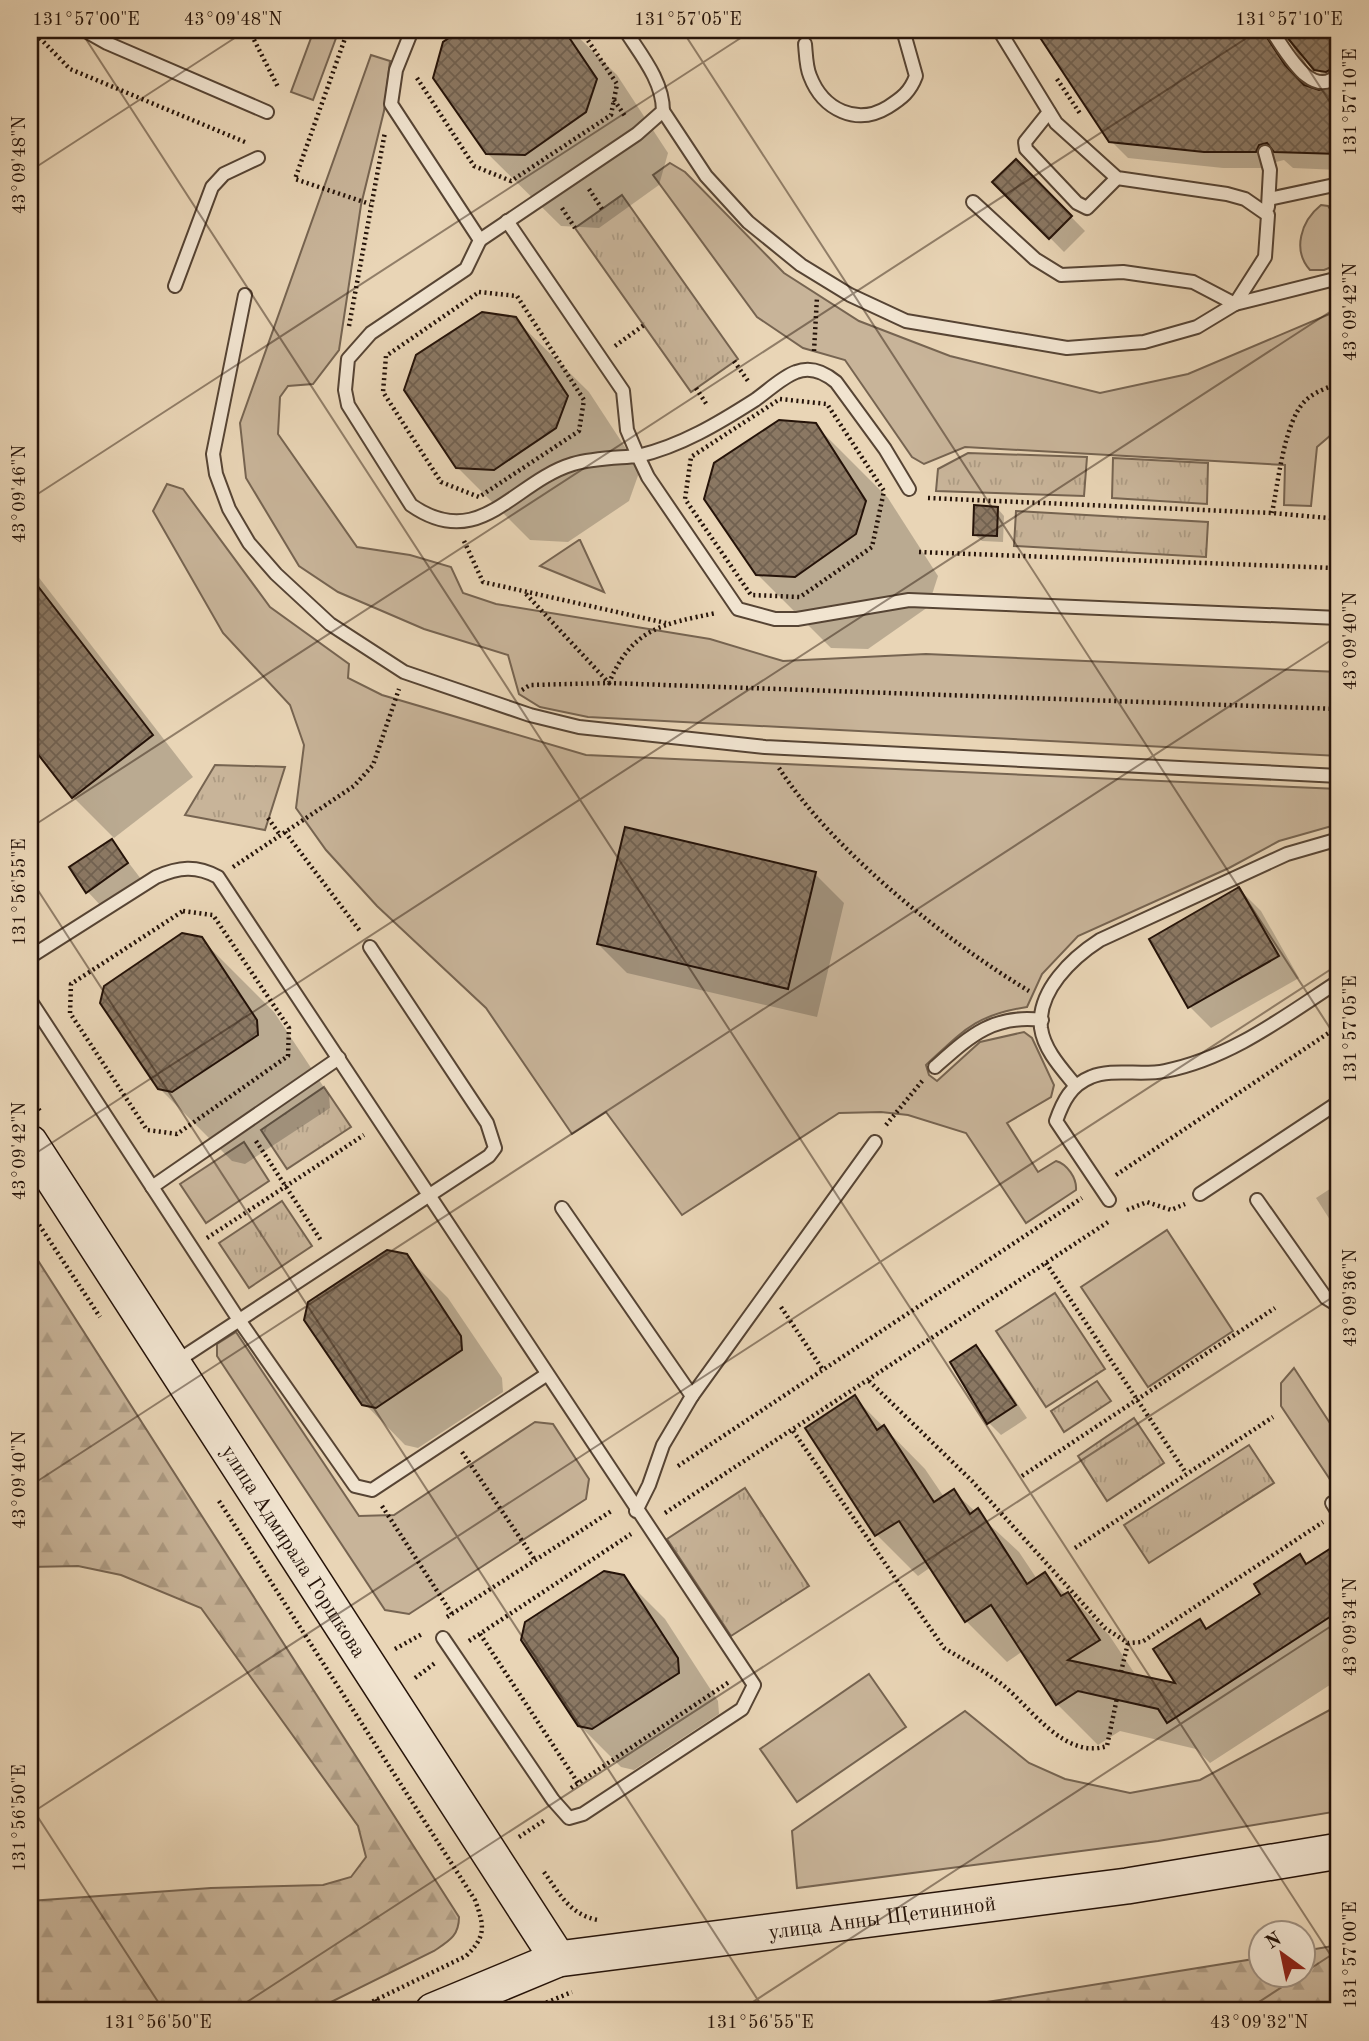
<svg xmlns="http://www.w3.org/2000/svg" width="1369" height="2041" font-family="'Old Standard TT',serif">
<defs>
<pattern id="forest-firs" width="22" height="20" patternUnits="userSpaceOnUse" patternTransform="scale(1.75)"><rect width="22" height="20" fill="#c8b499"/><path d="M5 1l3.5 6h-7zM16 11l3.5 6h-7z" fill="#ac9a82"/></pattern>
<pattern id="park-tufts" width="24" height="20" patternUnits="userSpaceOnUse" patternTransform="scale(1.75)"><rect width="24" height="20" fill="#c8b499"/><path d="M3 7l-1-3M5 7V3M7 7l1-3M15 17l-1-3M17 17v-4M19 17l1-3" fill="none" stroke="#ac9a82"/></pattern>
<pattern id="building-cross-hatch" width="8" height="8" patternUnits="userSpaceOnUse" patternTransform="scale(1.75)"><rect width="8" height="8" fill="#8b7863"/><path d="M0 0l8 8M0 8l8-8" fill="none" stroke="#716150"/></pattern>
</defs>
<rect width="100%" height="100%" fill="#e9d5b6"/>
<filter id="stains"><feTurbulence type="fractalNoise" baseFrequency=".00286" numOctaves="4"/><feColorMatrix values="0 0 0 0 .2 0 0 0 0 .09 0 0 0 0 .02 0 0 0 .5 -.17"/></filter>
<radialGradient id="worn" r=".72"><stop offset=".6" stop-color="#630" stop-opacity="0"/><stop offset="1" stop-color="#630" stop-opacity=".3"/></radialGradient>
<!-- grass -->
<g fill="#c8b499" stroke="#766451" stroke-width="2">
<polygon points="314,30 339,30 313,100 291,92"/>
<polygon points="371,55 390,61 384,111 361,205 339,350 313,384 288,386 280,397 278,434 357,547 410,555 451,567 463,593 496,604 710,639 783,661 926,654 1339,672 1339,756 588,717 540,707 519,694 508,655 424,629 338,592 299,566 246,478 240,423"/>
<polygon points="670,163 685,172 784,273 859,321 950,356 1100,393 1188,374 1339,310 1339,428 1317,447 1311,506 1284,505 1285,465 965,447 924,464 912,457 845,360 803,348 757,317 653,175"/>
<path d="M1321 205 1328 206 1335 216H1339V264L1324 270H1310C1292 250 1301 221 1321 205Z"/>
<path d="M167 484 183 489 270 607 349 664 348 678 382 695 586 755 1339 789V824L1279 841 1229 868 1078 936 1042 974 1027 1007C975 1015 963 1031 926 1065L929 1075 937 1081 980 1042 1024 1032 1032 1038 1054 1085 1051 1097 1007 1123 1038 1172 1056 1161C1067 1164 1077 1178 1076 1190L1026 1223 966 1133 908 1115 881 1112 839 1113 682 1215 606 1112 572 1134 486 1008 377 906 326 850 296 808 304 745 290 705 223 633 153 511Z"/>
<polygon points="579,540 580,540 604,592 540,566"/>
<polygon points="244,1142 269,1181 206,1223 180,1184"/>
<polygon points="1167,1230 1233,1331 1148,1387 1081,1287"/>
<polygon points="236,1332 359,1516 394,1515 535,1422 553,1424 589,1479 586,1499 409,1614 385,1610 217,1356 217,1344"/>
<polygon points="1294,1368 1339,1437 1339,1493 1281,1406 1281,1383"/>
<polygon points="869,1674 906,1727 797,1802 760,1749"/>
<polygon points="1339,1705 1339,1811 1158,1841 797,1888 792,1831 965,1711 1029,1763 1065,1779 1130,1793 1200,1780"/>
</g>
<!-- forest -->
<g fill="url(#forest-firs)" stroke="#766451" stroke-width="2">
<path d="M30 1248 459 1917C459 1936 449 1941 434 1951L313 2011H30V1901L211 1888 323 1885 351 1877 366 1857 358 1826 201 1608 121 1575 78 1566 30 1567Z"/>
<polygon points="1339,1945 1339,2011 931,2011 1260,1958 1260,1974 1302,1974 1303,1951"/>
</g>
<!-- park -->
<g fill="url(#park-tufts)" stroke="#766451" stroke-width="2">
<polygon points="622,195 738,359 691,392 575,228"/>
<polygon points="968,453 1087,457 1084,496 936,491 938,469"/>
<polygon points="1113,458 1208,463 1207,504 1112,498"/>
<polygon points="1016,511 1208,522 1206,557 1014,546"/>
<polygon points="215,765 285,767 265,830 185,815"/>
<polygon points="324,1087 351,1127 287,1169 261,1130"/>
<polygon points="282,1201 312,1246 249,1288 219,1243"/>
<polygon points="1055,1293 1105,1369 1046,1407 996,1331"/>
<polygon points="1097,1381 1111,1401 1064,1432 1051,1411"/>
<polygon points="1134,1418 1164,1463 1107,1501 1078,1456"/>
<polygon points="1249,1445 1274,1483 1149,1563 1124,1525"/>
<polygon points="745,1488 809,1586 731,1636 667,1539"/>
</g>
<!-- shadow -->
<g fill="#0003" fill-rule="evenodd">
<polygon points="465,30 571,30 617,75 668,153 659,185 599,228 561,226 487,153 445,44"/>
<path d="M1038 30H1331L1339 37V170L1293 168 1284 160 1276 162 1274 168H1223L1128 158 1111 141ZM1284 39 1292 40 1333 87 1315 92 1303 86 1280 54Z"/>
<polygon points="1016,161 1085,231 1064,252 995,182"/>
<polygon points="515,319 589,392 640,470 629,501 568,542 530,540 457,467"/>
<polygon points="815,425 888,498 938,576 928,607 868,649 831,648 757,574"/>
<polygon points="998,509 1004,516 1003,542 982,541 975,535"/>
<polygon points="30,566 193,777 114,838 73,797 30,741"/>
<polygon points="112,841 141,879 102,907 88,892 72,867"/>
<polygon points="815,874 844,903 817,1017 627,973 598,944"/>
<polygon points="1239,889 1261,911 1299,978 1211,1028 1189,1006"/>
<polygon points="201,939 274,1012 329,1095 330,1108 245,1164 232,1161 159,1088"/>
<polygon points="1339,1114 1339,1131 1332,1119"/>
<polygon points="1339,1183 1339,1234 1316,1198"/>
<polygon points="406,1256 448,1298 502,1378 503,1392 418,1448 405,1445 364,1403"/>
<polygon points="976,1347 988,1360 1027,1418 1001,1435 989,1423"/>
<polygon points="855,1398 925,1469 944,1497 953,1491 1019,1552 1037,1579 1045,1574 1066,1595 1068,1594 1109,1635 1137,1677 1179,1686 1199,1621 1208,1630 1263,1595 1299,1556 1308,1565 1336,1547 1339,1551 1339,1679 1210,1763 1196,1749 1120,1731 1098,1745 1057,1704 1023,1651 1007,1662 966,1621 931,1567 918,1576 877,1535"/>
<polygon points="623,1577 665,1619 718,1701 719,1714 634,1770 621,1767 579,1725"/>
</g>
<!-- building -->
<g fill="url(#building-cross-hatch)" stroke="#251309" stroke-width="2">
<polygon points="461,30 564,30 597,79 586,112 525,155 486,154 433,78 443,42"/>
<polygon points="1035,30 1262,30 1285,65 1304,85 1319,90 1339,84 1339,154 1274,152 1267,143 1259,145 1256,152 1204,152 1109,142"/>
<polygon points="1281,30 1339,30 1339,65 1326,72 1314,70"/>
<polygon points="1016,159 1072,216 1049,239 992,182"/>
<polygon points="482,312 516,317 568,396 556,428 494,470 456,468 404,390 416,355"/>
<polygon points="779,420 816,423 866,501 856,534 795,577 756,575 704,499 714,463"/>
<polygon points="974,505 998,507 997,536 973,535"/>
<polygon points="30,576 153,735 72,798 30,744"/>
<polygon points="625,827 816,872 788,989 597,944"/>
<polygon points="112,839 128,863 86,893 69,867"/>
<polygon points="1239,887 1279,956 1188,1008 1149,939"/>
<polygon points="182,933 202,937 257,1020 258,1035 172,1092 158,1089 100,1003 104,986"/>
<polygon points="387,1250 407,1254 461,1336 462,1350 376,1408 362,1405 304,1320 308,1302"/>
<polygon points="976,1345 1016,1405 987,1424 950,1362"/>
<polygon points="855,1395 877,1430 884,1425 934,1502 954,1489 970,1514 978,1508 1027,1584 1045,1572 1061,1596 1068,1592 1100,1640 1068,1660 1175,1683 1153,1649 1200,1619 1206,1629 1260,1594 1254,1584 1300,1554 1306,1564 1339,1543 1339,1611 1167,1723 1158,1709 1078,1691 1056,1705 991,1605 965,1622 899,1521 875,1536 805,1428"/>
<polygon points="604,1571 624,1575 678,1658 679,1673 592,1729 578,1726 521,1640 525,1622"/>
</g>
<g fill="none" stroke-linecap="round" stroke-linejoin="round">
<!-- lane casing -->
<g stroke="#564434" stroke-width="16">
<g id="lane">
<polyline points="84,30 107,43 267,112"/>
<path d="M412 30 396 70 391 104 480 240 466 269 371 333 348 359 345 390 348 405 411 505C480 553 513 482 573 464 593 458 617 458 638 456L648 477 738 609 775 619H797L909 600 1339 618"/>
<polyline points="999,30 1056,123 1117,178 1227,194 1245,199 1268,215 1265,257 1235,304"/>
<path d="M1271 30C1286 50 1311 102 1339 74"/>
<path d="M805 44C806 54 806 67 810 76 823 110 857 126 888 107 902 98 910 92 916 76L903 30"/>
<polyline points="663,111 706,176 748,222 801,265 850,295 906,321 1067,348 1144,342 1197,327 1235,304 1339,278"/>
<polyline points="1049,112 1025,142 1026,149 1077,203 1087,208 1117,178"/>
<polyline points="1265,152 1270,170 1268,207"/>
<polyline points="1269,199 1339,184"/>
<polyline points="973,202 1035,259 1061,275 1123,272 1193,282 1235,304"/>
<path d="M507 221 623 391 627 430 638 456C681 446 719 423 755 400 768 391 782 377 796 372 811 366 824 372 836 382L885 449 909 489"/>
<path d="M480 240 637 134 663 111C663 81 641 55 625 30"/>
<polyline points="175,286 212,187 224,174 258,158"/>
<polyline points="245,295 213,454 216,474 229,509 249,543 276,574 330,624 404,672 530,715 579,727 765,747 1339,776"/>
<polyline points="1337,618 1339,590"/>
<path d="M30 957 156 877C179 867 196 865 218 877L754 1685 742 1709 583 1814 569 1818 553 1800 443 1638"/>
<polyline points="30,1000 239,1320 355,1486 372,1490 546,1375"/>
<path d="M935 1067C970 1036 993 1014 1042 1020"/>
<path d="M1075 1085C1062 1069 1044 1050 1041 1028 1037 991 1072 958 1100 940L1287 854 1339 839"/>
<polyline points="152,1187 339,1058"/>
<polyline points="1200,1194 1339,1102"/>
<path d="M1109 1200 1056 1121C1063 1101 1071 1085 1091 1077 1112 1068 1142 1076 1165 1071 1231 1058 1285 1016 1339 981"/>
<polyline points="1257,1200 1326,1298 1339,1306"/>
<polyline points="562,1208 692,1396 663,1445 649,1485 636,1511"/>
<polyline points="174,1363 489,1156 495,1148 487,1123 370,947"/>
<polyline points="692,1396 875,1142"/>
<polyline points="1332,1503 1339,1514"/>
</g>
</g>
<!-- secondary casing -->
<g stroke="#251309" stroke-width="38">
<g id="secondary">
<path id="s1" d="M30 1143 558 1959"/>
<path id="s2" d="M433 2011 558 1959 1127 1886 1339 1851"/>
</g>
</g>
<!-- path -->
<g stroke="#251309" stroke-width="4.5" stroke-dasharray="2 3.5" stroke-linecap="butt">
<polyline points="32,30 70,69 245,142"/>
<polyline points="249,30 278,87"/>
<polyline points="348,30 295,179 370,204"/>
<polyline points="417,78 474,166 511,181 611,115 617,84 581,30"/>
<polyline points="1057,79 1081,115"/>
<polyline points="614,100 625,116"/>
<polyline points="589,189 602,209"/>
<polyline points="562,208 575,228"/>
<polygon points="479,292 517,296 584,400 579,431 479,497 441,482 383,392 386,356"/>
<polyline points="349,326 385,132"/>
<polyline points="615,346 644,325"/>
<polyline points="814,351 817,297"/>
<polyline points="734,361 748,381"/>
<polyline points="696,388 707,405"/>
<polygon points="780,399 827,404 884,491 872,547 800,597 751,595 685,499 691,457"/>
<polyline points="928,498 1272,513 1339,519"/>
<path d="M1272 513C1278 484 1284 422 1305 401 1314 392 1328 387 1339 384"/>
<polyline points="464,541 483,582 666,623"/>
<polyline points="919,552 1334,568"/>
<path d="M526 594 609 683C632 628 663 624 716 613"/>
<polyline points="522,690 530,685 609,683 1339,709"/>
<path d="M779 768C831 849 946 941 1029 991"/>
<polyline points="268,818 280,835"/>
<polyline points="285,832 360,931"/>
<polyline points="233,867 354,786 373,765 399,689"/>
<polygon points="183,911 213,915 289,1028 288,1056 177,1134 147,1130 70,1013 71,984"/>
<polyline points="30,1095 41,1113"/>
<polyline points="886,1125 923,1080"/>
<polyline points="256,1141 322,1242"/>
<polyline points="1116,1175 1339,1026"/>
<polyline points="1127,1210 1147,1202 1171,1210 1185,1204"/>
<polyline points="30,1211 100,1317"/>
<polyline points="207,1238 364,1135"/>
<polyline points="1046,1263 1186,1473"/>
<polyline points="781,1307 823,1370"/>
<polyline points="869,1381 972,1481 1105,1628 1128,1643 1142,1642 1323,1522"/>
<path d="M793 1431 944 1648C964 1660 985 1671 1004 1686 1031 1708 1065 1760 1107 1746L1117 1698"/>
<polyline points="462,1452 535,1560"/>
<polyline points="678,1466 1082,1198"/>
<polyline points="1022,1476 1275,1308"/>
<path d="M219 1501 475 1900C484 1925 487 1936 466 1956L353 2011"/>
<polyline points="382,1506 452,1614"/>
<polyline points="665,1513 1108,1222"/>
<polyline points="1075,1548 1273,1417"/>
<polyline points="447,1617 613,1510"/>
<polyline points="480,1634 578,1783"/>
<polyline points="469,1641 631,1534"/>
<polyline points="395,1649 422,1634"/>
<polyline points="1121,1672 1128,1643"/>
<polyline points="415,1678 435,1663"/>
<polyline points="571,1788 729,1682"/>
<polyline points="519,1837 545,1820"/>
<path d="M544 1872C559 1893 570 1915 598 1920"/>
<polyline points="376,1999 382,2011"/>
<polyline points="526,2011 572,1992"/>
</g>
<!-- lane -->
<use href="#lane" stroke="#f1e4d0" stroke-width="12"/>
<!-- secondary -->
<use href="#secondary" stroke="#f1e4d0" stroke-width="35"/>
</g>
<!-- ticks -->
<path fill="none" stroke="#251309" stroke-width="2" stroke-opacity="0.45" d="M80 30 1339 1968M682 30 1339 1042M1283 30 1339 116M30 171 247 30M30 499 753 30M30 828 1259 30M30 878 765 2011M30 1157 1339 306M30 1486 1339 635M30 1805 164 2011M30 1814 1339 964M1302 1974 1339 1950M233 2011 1339 1293M739 2011 1339 1621M1245 2011 1302 1974"/>
<g text-anchor="middle" stroke-width="6" stroke-linejoin="round" paint-order="stroke">
<!-- street labels -->
<g font-size="21" fill="#251309" stroke="#f1e4d0">
<text dy="7" stroke="none"><textPath href="#s1" startOffset="486">улица Адмирала Горшкова</textPath></text>
<text dy="7" stroke="none"><textPath href="#s2" startOffset="462">улица Анны Щетининой</textPath></text>
</g>
</g>
<!-- margin -->
<rect width="1369" height="2041" fill="none" stroke="#e9d5b6" stroke-width="77"/>
<!-- north arrow -->
<g transform="translate(1282 1954) rotate(327)"><circle r="33" fill="#f1e4d0" stroke="#9f9080" stroke-width="2"/>
<path d="M0-5L12 26L0 18L-12 26Z" fill="#8f2418"/>
<text y="-10" font-size="19" font-weight="bold" text-anchor="middle" fill="#251309">N</text>
</g>
<rect x="38" y="38" width="1292" height="1964" fill="none" stroke="#251309" stroke-width="2.5"/>
<g font-size="18" text-anchor="middle" fill="#251309">
<text x="86" y="25">131°57'00"E</text>
<text x="233" y="25">43°09'48"N</text>
<text x="688" y="25">131°57'05"E</text>
<text x="1289" y="25">131°57'10"E</text>
<text transform="translate(1350 102) rotate(-90)" y="6">131°57'10"E</text>
<text transform="translate(19 165) rotate(-90)" y="6">43°09'48"N</text>
<text transform="translate(1350 312) rotate(-90)" y="6">43°09'42"N</text>
<text transform="translate(19 494) rotate(-90)" y="6">43°09'46"N</text>
<text transform="translate(1350 641) rotate(-90)" y="6">43°09'40"N</text>
<text transform="translate(19 892) rotate(-90)" y="6">131°56'55"E</text>
<text transform="translate(1350 1029) rotate(-90)" y="6">131°57'05"E</text>
<text transform="translate(19 1151) rotate(-90)" y="6">43°09'42"N</text>
<text transform="translate(1350 1298) rotate(-90)" y="6">43°09'36"N</text>
<text transform="translate(19 1480) rotate(-90)" y="6">43°09'40"N</text>
<text transform="translate(1350 1627) rotate(-90)" y="6">43°09'34"N</text>
<text transform="translate(19 1818) rotate(-90)" y="6">131°56'50"E</text>
<text transform="translate(1350 1955) rotate(-90)" y="6">131°57'00"E</text>
<text x="158" y="2028">131°56'50"E</text>
<text x="760" y="2028">131°56'55"E</text>
<text x="1259" y="2028">43°09'32"N</text>
</g>
<rect width="100%" height="100%" filter="url(#stains)"/>
<rect width="100%" height="100%" fill="url(#worn)"/>
</svg>
